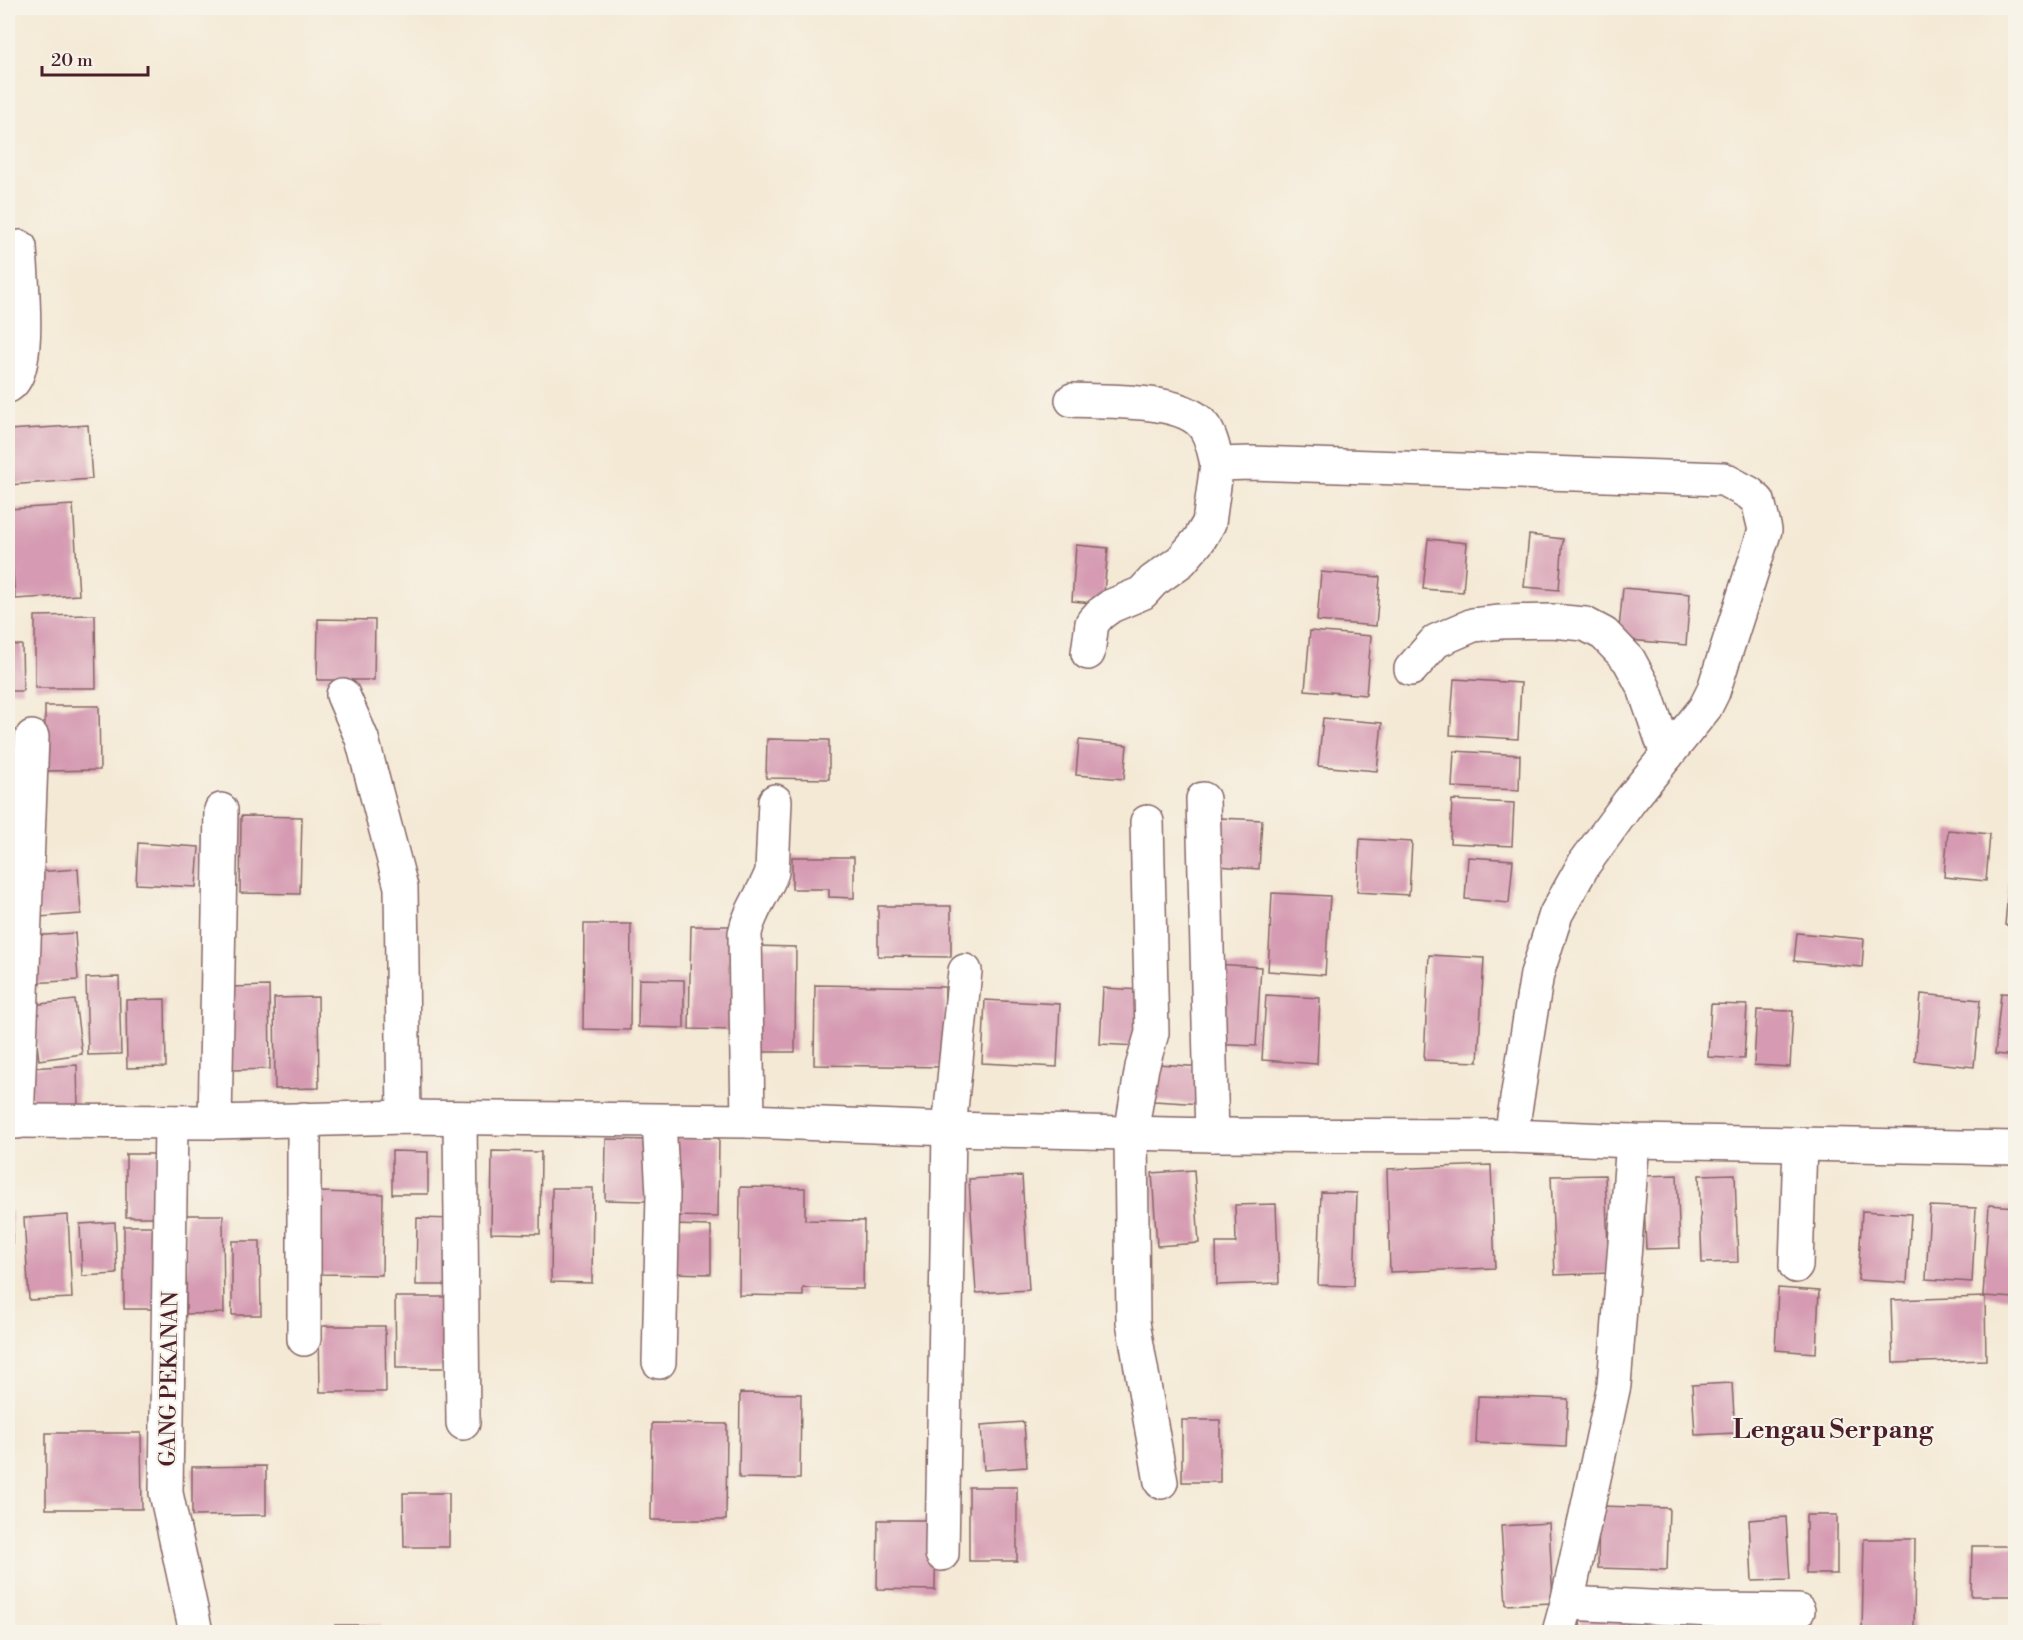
<svg xmlns="http://www.w3.org/2000/svg" width="2023" height="1640" font-family="'Libre Bodoni',serif">
<rect width="100%" height="100%" fill="#f7f3e8"/>
<filter id="ink" filterUnits="userSpaceOnUse"><feTurbulence type="fractalNoise" baseFrequency=".0167" numOctaves="2"/><feDisplacementMap in="SourceGraphic" scale="12" xChannelSelector="R" yChannelSelector="G"/><feConvolveMatrix kernelMatrix="1 2 1 2 8 2 1 2 1" color-interpolation-filters="sRGB"/></filter>
<filter id="wash" filterUnits="userSpaceOnUse"><feTurbulence type="fractalNoise" baseFrequency=".008" numOctaves="4" result="noise"/><feDisplacementMap in="SourceGraphic" scale="24" xChannelSelector="R" yChannelSelector="G"/><feGaussianBlur stdDeviation="1.35" result="paint"/><feColorMatrix in="noise" values="0 0 0 0 0 0 0 0 0 0 0 0 0 0 0 0 0 1.4 0 .05"/><feComposite in="paint" operator="in"/></filter>
<g filter="url(#wash)">
<rect width="100%" height="100%" fill="#f4e9d5"/>
<g id="blocks">
<!-- building -->
<g fill="#d69bb2">
<polygon points="88,425 92,479 8,485 8,430"/>
<polygon points="73,505 79,595 15,599 8,509"/>
<polygon points="1529,535 1563,539 1559,590 1524,587"/>
<polygon points="1428,539 1467,543 1463,592 1423,589"/>
<polygon points="1076,545 1108,548 1103,604 1072,601"/>
<polygon points="1321,572 1380,577 1376,626 1317,621"/>
<polygon points="1623,588 1690,594 1686,645 1618,639"/>
<polygon points="95,615 96,688 35,688 35,616"/>
<polygon points="318,619 375,620 374,680 317,680"/>
<polygon points="1310,631 1371,636 1366,695 1305,690"/>
<polygon points="8,645 22,645 23,691 8,691"/>
<polygon points="1454,679 1521,683 1518,739 1450,735"/>
<polygon points="45,706 99,706 100,770 45,771"/>
<polygon points="1323,718 1382,723 1377,771 1318,766"/>
<polygon points="767,739 829,740 829,779 766,778"/>
<polygon points="1079,740 1127,745 1124,779 1076,775"/>
<polygon points="1454,751 1520,755 1519,790 1452,787"/>
<polygon points="1452,800 1514,803 1512,846 1450,843"/>
<polygon points="241,816 302,817 300,894 240,893"/>
<polygon points="1220,818 1262,820 1259,869 1218,866"/>
<polygon points="1948,830 1990,834 1986,881 1944,877"/>
<polygon points="1360,839 1412,842 1409,895 1357,892"/>
<polygon points="138,843 199,847 196,887 136,884"/>
<polygon points="792,857 854,857 854,898 829,897 829,889 792,889"/>
<polygon points="1468,857 1513,860 1509,903 1465,899"/>
<polygon points="78,869 81,914 39,917 36,872"/>
<polygon points="2009,881 2016,881 2016,926 2005,925"/>
<polygon points="1272,893 1330,896 1325,975 1268,971"/>
<polygon points="878,906 951,906 951,957 878,956"/>
<polygon points="584,924 631,924 630,1030 583,1029"/>
<polygon points="691,926 739,926 737,1030 689,1029"/>
<polygon points="75,933 78,980 33,983 30,936"/>
<polygon points="1797,933 1864,939 1862,967 1794,961"/>
<polygon points="753,946 796,947 795,1052 751,1052"/>
<polygon points="1429,955 1484,958 1478,1062 1424,1060"/>
<polygon points="1215,964 1261,967 1256,1046 1210,1044"/>
<polygon points="119,977 121,1054 88,1055 86,978"/>
<polygon points="639,979 684,980 684,1028 638,1027"/>
<polygon points="815,985 945,987 944,1067 814,1065"/>
<polygon points="269,986 270,1069 229,1070 228,987"/>
<polygon points="1103,988 1142,990 1138,1046 1100,1044"/>
<polygon points="2001,993 2016,994 2016,1056 1995,1054"/>
<polygon points="1921,994 1980,1000 1974,1067 1915,1061"/>
<polygon points="1266,995 1320,998 1317,1064 1262,1060"/>
<polygon points="318,997 319,1088 275,1089 274,998"/>
<polygon points="165,999 166,1067 127,1068 126,1000"/>
<polygon points="75,1000 82,1054 39,1060 32,1005"/>
<polygon points="985,1000 1060,1004 1057,1067 982,1063"/>
<polygon points="1711,1004 1747,1005 1744,1059 1708,1057"/>
<polygon points="1757,1010 1793,1011 1790,1067 1754,1065"/>
<polygon points="1156,1064 1206,1067 1203,1104 1154,1101"/>
<polygon points="77,1065 78,1109 31,1111 29,1068"/>
<polygon points="676,1137 719,1138 718,1217 675,1216"/>
<polygon points="606,1139 648,1140 646,1201 605,1200"/>
<polygon points="392,1151 428,1152 428,1194 392,1194"/>
<polygon points="492,1151 541,1152 540,1234 491,1233"/>
<polygon points="126,1154 162,1154 163,1217 126,1217"/>
<polygon points="1491,1165 1495,1268 1390,1272 1387,1169"/>
<polygon points="1194,1170 1199,1243 1157,1246 1152,1173"/>
<polygon points="1735,1174 1738,1262 1702,1263 1699,1175"/>
<polygon points="1605,1175 1609,1273 1555,1275 1551,1176"/>
<polygon points="1677,1175 1680,1248 1646,1249 1643,1176"/>
<polygon points="1022,1176 1029,1290 976,1293 969,1179"/>
<polygon points="740,1187 805,1188 805,1220 864,1221 863,1289 803,1288 803,1296 739,1295"/>
<polygon points="552,1188 593,1188 592,1283 551,1282"/>
<polygon points="320,1192 383,1194 382,1275 319,1274"/>
<polygon points="1321,1192 1357,1193 1354,1286 1318,1285"/>
<polygon points="1276,1204 1279,1283 1217,1285 1216,1243 1236,1243 1235,1205"/>
<polygon points="1989,1205 2016,1207 2016,1298 1983,1296"/>
<polygon points="1930,1206 1976,1208 1972,1282 1926,1279"/>
<rect x="8" y="1211" width="4" height="94"/>
<polygon points="1862,1211 1911,1214 1907,1283 1858,1280"/>
<polygon points="68,1215 72,1298 29,1300 24,1218"/>
<polygon points="186,1215 223,1215 224,1313 186,1314"/>
<polygon points="417,1218 455,1219 454,1285 416,1285"/>
<polygon points="115,1222 117,1274 82,1276 80,1224"/>
<polygon points="671,1225 711,1226 711,1274 671,1273"/>
<polygon points="124,1226 164,1226 165,1309 124,1309"/>
<polygon points="232,1241 260,1241 261,1315 232,1315"/>
<polygon points="1778,1288 1819,1291 1816,1353 1775,1350"/>
<polygon points="395,1297 445,1297 446,1368 396,1368"/>
<polygon points="1985,1297 1986,1360 1893,1363 1891,1300"/>
<polygon points="319,1326 385,1326 386,1392 320,1392"/>
<polygon points="1732,1383 1735,1433 1695,1435 1692,1385"/>
<polygon points="740,1393 801,1394 800,1479 739,1478"/>
<polygon points="1478,1396 1568,1399 1566,1447 1476,1443"/>
<rect x="1182" y="1420" width="38" height="62"/>
<polygon points="1024,1422 1027,1467 984,1470 981,1425"/>
<polygon points="652,1423 727,1424 726,1520 651,1520"/>
<polygon points="46,1433 141,1433 142,1509 46,1509"/>
<polygon points="266,1466 266,1515 192,1516 192,1467"/>
<rect x="969" y="1487" width="48" height="74"/>
<polygon points="403,1493 449,1493 449,1547 404,1547"/>
<polygon points="1599,1506 1669,1508 1667,1570 1598,1568"/>
<rect x="1806" y="1515" width="31" height="59"/>
<polygon points="1786,1517 1790,1580 1752,1581 1749,1520"/>
<polygon points="878,1520 936,1520 935,1590 877,1589"/>
<polygon points="1549,1523 1553,1603 1506,1605 1501,1526"/>
<polygon points="1864,1539 1915,1539 1914,1632 1862,1632"/>
<polygon points="1972,1546 2016,1546 2016,1596 1971,1596"/>
<polygon points="1627,1608 1628,1632 1581,1632 1579,1611"/>
<rect x="335" y="1625" width="46" height="7"/>
</g>
</g>
</g>
<g filter="url(#ink)">
<use href="#blocks" fill-opacity="0" stroke="#866666" stroke-width="1.5"/>
<g fill="none" stroke-linecap="round" stroke-linejoin="round">
<!-- minor casing -->
<g stroke="#866666" stroke-width="36">
<g id="minor">
<path d="M8 386C33 373 21 275 20 247"/>
<path d="M1072 400C1106 402 1186 397 1205 428 1212 438 1214 452 1217 464"/>
<polyline points="1088,653 1092,623 1100,614 1111,606 1142,593 1153,581 1181,561 1199,540 1209,523 1217,464 1252,463 1723,479 1749,493 1758,501 1765,530 1713,692 1705,708 1629,802 1584,864 1556,914 1537,974 1511,1136"/>
<polyline points="1411,669 1436,641 1473,625 1500,622 1552,621 1585,624 1604,634 1629,660 1644,688 1667,755"/>
<polyline points="343,695 362,739 401,887 404,1117"/>
<polyline points="1203,799 1212,1135"/>
<polyline points="1147,822 1152,1033 1142,1067 1131,1134 1133,1322 1161,1482"/>
<polyline points="460,1118 463,1423"/>
<polyline points="304,1119 304,1339"/>
<polyline points="8,1121 215,1122 404,1117 748,1121 949,1129 1212,1135 1511,1136 1633,1141 2016,1148"/>
<polyline points="659,1121 663,1194 659,1362"/>
<path d="M748 1121 745 933C750 910 764 894 772 872L775 801"/>
<polyline points="17,1122 32,737"/>
<polyline points="171,1122 166,1493 196,1632"/>
<polyline points="215,1122 221,810"/>
<polyline points="1796,1266 1800,1145"/>
<polyline points="942,1554 949,1129 965,971"/>
<polyline points="1567,1603 1712,1610 1798,1611"/>
<polyline points="1559,1632 1567,1603 1614,1385 1633,1141"/>
</g>
</g>
<!-- minor -->
<use href="#minor" stroke="#fff" stroke-width="33"/>
</g>
</g>
<g text-anchor="middle" stroke-width="4.5" stroke-linejoin="round" paint-order="stroke">
<!-- street labels -->
<g font-size="22" fill="#4a1f2b" stroke="#f7f3e8">
<text transform="translate(168 1379) rotate(-89)" y="8">GANG PEKANAN</text>
</g>
<!-- quarter labels -->
<g font-size="26" font-weight="bold" fill="#4a1f2b" stroke="#f7f3e8">
<text x="1833" y="1438">Lengau Serpang</text>
</g>
</g>
<!-- margin -->
<rect width="2023" height="1640" fill="none" stroke="#f7f3e8" stroke-width="30"/>
<!-- scale -->
<path d="M42 66v9h106v-9" fill="none" stroke="#4a1f2b" stroke-width="3"/>
<text x="51" y="66" font-size="18" fill="#4a1f2b" stroke="#f7f3e8" stroke-width="4.5" paint-order="stroke">20 m</text>
</svg>
